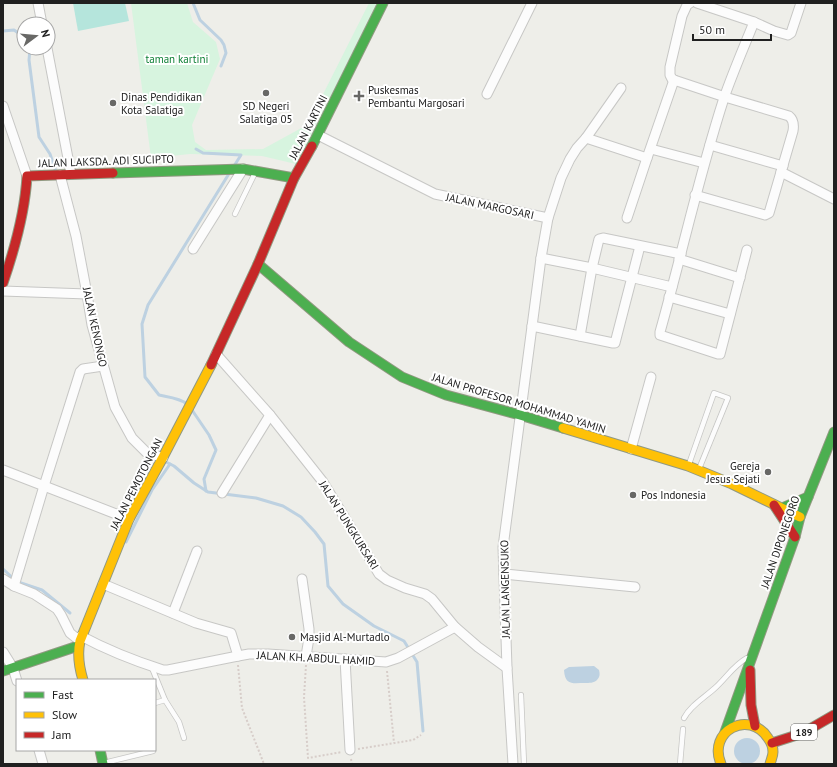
<svg xmlns="http://www.w3.org/2000/svg" width="837" height="767" font-family="'PT Sans',sans-serif">
<rect width="100%" height="100%" fill="#eeeee9"/>
<!-- park -->
<g fill="#d7f4df">
<polygon points="131,3 187,3 193,22 216,42 220,59 192,125 195,142 206,150 263,149 305,126 320,130 300,165 262,156 190,154 151,158"/>
<polygon points="369,3 380,3 318,128 309,122"/>
</g>
<!-- pitch -->
<polygon fill="#b5e5dc" points="73,3 125,3 129,21 78,31"/>
<!-- water -->
<g fill="#bdd1e1">
<path d="M594 666 599 670C600 674 600 677 597 680 594 683 589 683 585 683 573 683 565 686 564 670L569 667Z"/>
<circle cx="747" cy="751" r="13"/>
</g>
<g fill="none" stroke-linecap="round" stroke-linejoin="round">
<!-- stream -->
<g stroke="#bdd1e1" stroke-width="3">
<polyline points="193,3 200,20 221,40 224,45 226,53 221,66"/>
<polyline points="3,31 14,30 24,37"/>
<polyline points="30,48 29,60 39,137 50,154 56,172"/>
<polyline points="196,149 203,153 241,155 234,166"/>
<path d="M187 404C180 398 168 397 159 395L145 377 142 324 148 305 230 172"/>
<polyline points="192,410 209,435 216,450 204,479 206,491"/>
<polyline points="164,461 174,466 194,483 208,492 256,498 283,506 301,517 315,532 324,544 328,586 343,604 374,626 404,641 417,662 423,731"/>
<polyline points="126,542 152,490 170,464"/>
<polyline points="3,569 15,580"/>
<polyline points="18,582 42,590 70,613"/>
</g>
<!-- lane casing -->
<g stroke="#c7c7c5" stroke-width="6">
<g id="lane">
<polyline points="235,214 255,173"/>
<polyline points="689,464 714,393 728,398 699,469"/>
<polyline points="152,668 165,700 179,722 184,738"/>
<polyline points="521,695 524,764"/>
<polyline points="155,703 165,700"/>
<path d="M684 718C691 705 704 698 715 688 726 678 734 665 747 658"/>
<polyline points="104,763 153,751"/>
<polyline points="680,764 683,729"/>
</g>
</g>
<!-- street casing -->
<g stroke="#c7c7c5" stroke-width="11">
<g id="street">
<polyline points="38,3 42,24"/>
<polyline points="697,3 754,22 774,31 788,35 791,33 801,3"/>
<polyline points="47,48 71,174"/>
<path d="M674 80 725 97 789 116C794 120 794 125 793 131L769 213 765 215 695 195"/>
<polyline points="674,80 672,79 670,75 670,67 682,16 687,5 690,3"/>
<polyline points="487,94 532,3"/>
<polyline points="3,106 27,176"/>
<polyline points="318,135 435,194 548,218 541,258 503,547 507,668 513,764"/>
<polyline points="586,138 647,158 674,80"/>
<polyline points="710,145 783,166"/>
<polyline points="651,149 704,163"/>
<polyline points="781,172 834,199"/>
<polyline points="60,175 76,236 87,294 92,325 115,407 132,438 146,452 163,458"/>
<polyline points="548,218 561,178 570,159 577,148 586,138 621,88"/>
<polyline points="627,218 647,158"/>
<polyline points="193,249 243,169"/>
<path d="M747 250 720 354H718L660 335V332C682 254 699 175 724 98 733 72 744 47 754 22"/>
<polyline points="541,258 592,268 672,287"/>
<polyline points="679,259 740,278"/>
<polyline points="3,291 87,294"/>
<polyline points="669,297 730,314"/>
<polyline points="532,326 613,343 615,343 640,246"/>
<polyline points="580,336 592,268 599,239 603,238 681,254"/>
<polyline points="216,354 270,415 323,482 379,574 387,580 405,588 425,594 432,599 455,627 478,647 507,668"/>
<polyline points="631,449 651,377"/>
<polyline points="3,470 129,519"/>
<polyline points="222,493 270,415"/>
<polyline points="504,574 635,587"/>
<polyline points="3,579 14,586 34,594 57,609 61,615 70,633 80,641"/>
<polyline points="302,579 309,629 309,638 306,656"/>
<polyline points="103,584 196,623 231,633 238,656"/>
<polyline points="14,586 44,486 80,372 83,369 103,366"/>
<polyline points="173,613 197,551"/>
<path d="M81 636C107 650 135 661 163 670H168L238 656 249 654H268L386 662 398 658 455 627"/>
<polyline points="3,652 13,668 17,681"/>
<polyline points="345,659 350,750"/>
<polyline points="39,750 43,764"/>
</g>
</g>
<!-- fast casing -->
<g stroke="#919981" stroke-width="11">
<g id="fast">
<polyline points="312,146 383,3"/>
<polyline points="113,173 243,169 294,178"/>
<polyline points="258,264 349,342 402,377 446,395 520,415 563,428"/>
<polyline points="782,508 808,497"/>
<polyline points="3,671 78,646"/>
<polyline points="725,732 795,537 800,517 834,432"/>
<polyline points="100,750 103,764"/>
</g>
</g>
<!-- slow casing -->
<g stroke="#919981" stroke-width="11">
<g id="slow">
<polyline points="563,428 688,466 732,484 800,517"/>
<path d="M83 680C79 667 77 655 80 641L129 519 162 459 211 365"/>
<path d="M721 764C707 731 749 709 768 738 771 742 773 747 773 752 773 756 771 760 770 764"/>
</g>
</g>
<!-- jam casing -->
<g stroke="#919981" stroke-width="11">
<g id="jam">
<path d="M3 283C15 248 25 213 27 176L113 173"/>
<polyline points="211,365 258,264 294,178 312,146"/>
<polyline points="774,505 795,537"/>
<polyline points="750,670 751,705 755,726"/>
<polyline points="772,743 803,733 834,715"/>
</g>
</g>
<!-- path -->
<g stroke="#d7cdc9" stroke-width="2" stroke-dasharray="2 2" stroke-linecap="butt">
<polyline points="238,665 242,708 264,764"/>
<polyline points="306,665 304,697 308,758 342,752"/>
<polyline points="387,671 394,743"/>
<polyline points="358,749 413,740 421,735"/>
<polyline points="351,759 352,764"/>
</g>
<!-- lane -->
<use href="#lane" stroke="#fcfcfc" stroke-width="4.5"/>
<!-- street -->
<use href="#street" stroke="#fcfcfc" stroke-width="9"/>
<!-- fast -->
<use href="#fast" stroke="#4caf50" stroke-width="9"/>
<!-- slow -->
<use href="#slow" stroke="#ffc107" stroke-width="9"/>
<!-- jam -->
<use href="#jam" stroke="#c62828" stroke-width="9"/>
</g>
<!-- markers -->
<g fill="#686866" stroke="#fff" stroke-width="1.5">
<circle cx="266" cy="93" r="4"/>
<path d="M357 90h4v4h4v4h-4v4h-4v-4h-4v-4h4z"/>
<circle cx="113" cy="103" r="4"/>
<circle cx="768" cy="472" r="4"/>
<circle cx="633" cy="495" r="4"/>
<circle cx="292" cy="637" r="4"/>
</g>
<g text-anchor="middle" stroke-width="4" stroke-linejoin="round" paint-order="stroke">
<!-- shield labels -->
<rect fill="#fff" stroke="#636363" stroke-width="1" x="791" y="724" width="26" height="16" rx="3"/>
<g font-size="10" font-weight="bold" fill="#202020">
<text x="804" y="736">189</text>
</g>
<!-- park labels -->
<g font-size="11" fill="#0d7f34" stroke="#fff">
<text x="177" y="63">taman kartini</text>
</g>
<!-- poi labels -->
<g font-size="11" fill="#202020" stroke="#fff" text-anchor="start">
<text x="368" y="94">Puskesmas<tspan x="368" dy="13">Pembantu Margosari</tspan></text>
<text x="121" y="101">Dinas Pendidikan<tspan x="121" dy="13">Kota Salatiga</tspan></text>
<text x="266" y="110" text-anchor="middle">SD Negeri<tspan x="266" dy="13">Salatiga 05</tspan></text>
<text x="760" y="470" text-anchor="end">Gereja<tspan x="760" dy="13">Jesus Sejati</tspan></text>
<text x="641" y="499">Pos Indonesia</text>
<text x="300" y="641">Masjid Al-Murtadlo</text>
</g>
<!-- street labels -->
<g font-size="11" fill="#202020" stroke="#fff">
<text transform="translate(308 127) rotate(-63)" y="4">JALAN KARTINI</text>
<text transform="translate(106 161) rotate(-2)" y="4">JALAN LAKSDA. ADI SUCIPTO</text>
<text transform="translate(490 206) rotate(12)" y="4">JALAN MARGOSARI</text>
<text transform="translate(95 327) rotate(78)" y="4">JALAN KENONGO</text>
<text transform="translate(519 403) rotate(17)" y="4">JALAN PROFESOR MOHAMMAD YAMIN</text>
<text transform="translate(136 484) rotate(-63)" y="4">JALAN PEMOTONGAN</text>
<text transform="translate(349 525) rotate(58)" y="4">JALAN PUNGKURSARI</text>
<text transform="translate(780 542) rotate(-71)" y="4">JALAN DIPONEGORO</text>
<text transform="translate(505 589) rotate(-91)" y="4">JALAN LANGENSUKO</text>
<text transform="translate(316 658) rotate(3)" y="4">JALAN KH. ABDUL HAMID</text>
</g>
</g>
<!-- border -->
<rect width="837" height="767" fill="none" stroke="#202020" stroke-width="8"/>
<!-- legend -->
<rect x="16" y="679" width="140" height="72" fill="#ffffff" stroke="#a6a6a6"/>
<rect x="24" y="692" width="20" height="6" fill="#4caf50" stroke="#a6a6a6"/>
<text x="52" y="699" font-size="12" fill="#202020">Fast</text>
<rect x="24" y="712" width="20" height="6" fill="#ffc107" stroke="#a6a6a6"/>
<text x="52" y="719" font-size="12" fill="#202020">Slow</text>
<rect x="24" y="732" width="20" height="6" fill="#c62828" stroke="#a6a6a6"/>
<text x="52" y="739" font-size="12" fill="#202020">Jam</text>
<!-- north arrow -->
<g transform="translate(36 36) rotate(74)"><circle r="19" fill="#ffffff" stroke="#a6a6a6"/>
<path d="M0-3L7 15L0 10L-7 15Z" fill="#686866"/>
<text y="-6" font-size="11" font-weight="bold" text-anchor="middle" fill="#202020">N</text>
</g>
<!-- scale -->
<path d="M693 34v6h78v-6" fill="none" stroke="#202020" stroke-width="2"/>
<text x="699" y="34" font-size="12" fill="#202020" stroke="#ffffff" stroke-width="3" paint-order="stroke">50 m</text>
</svg>
